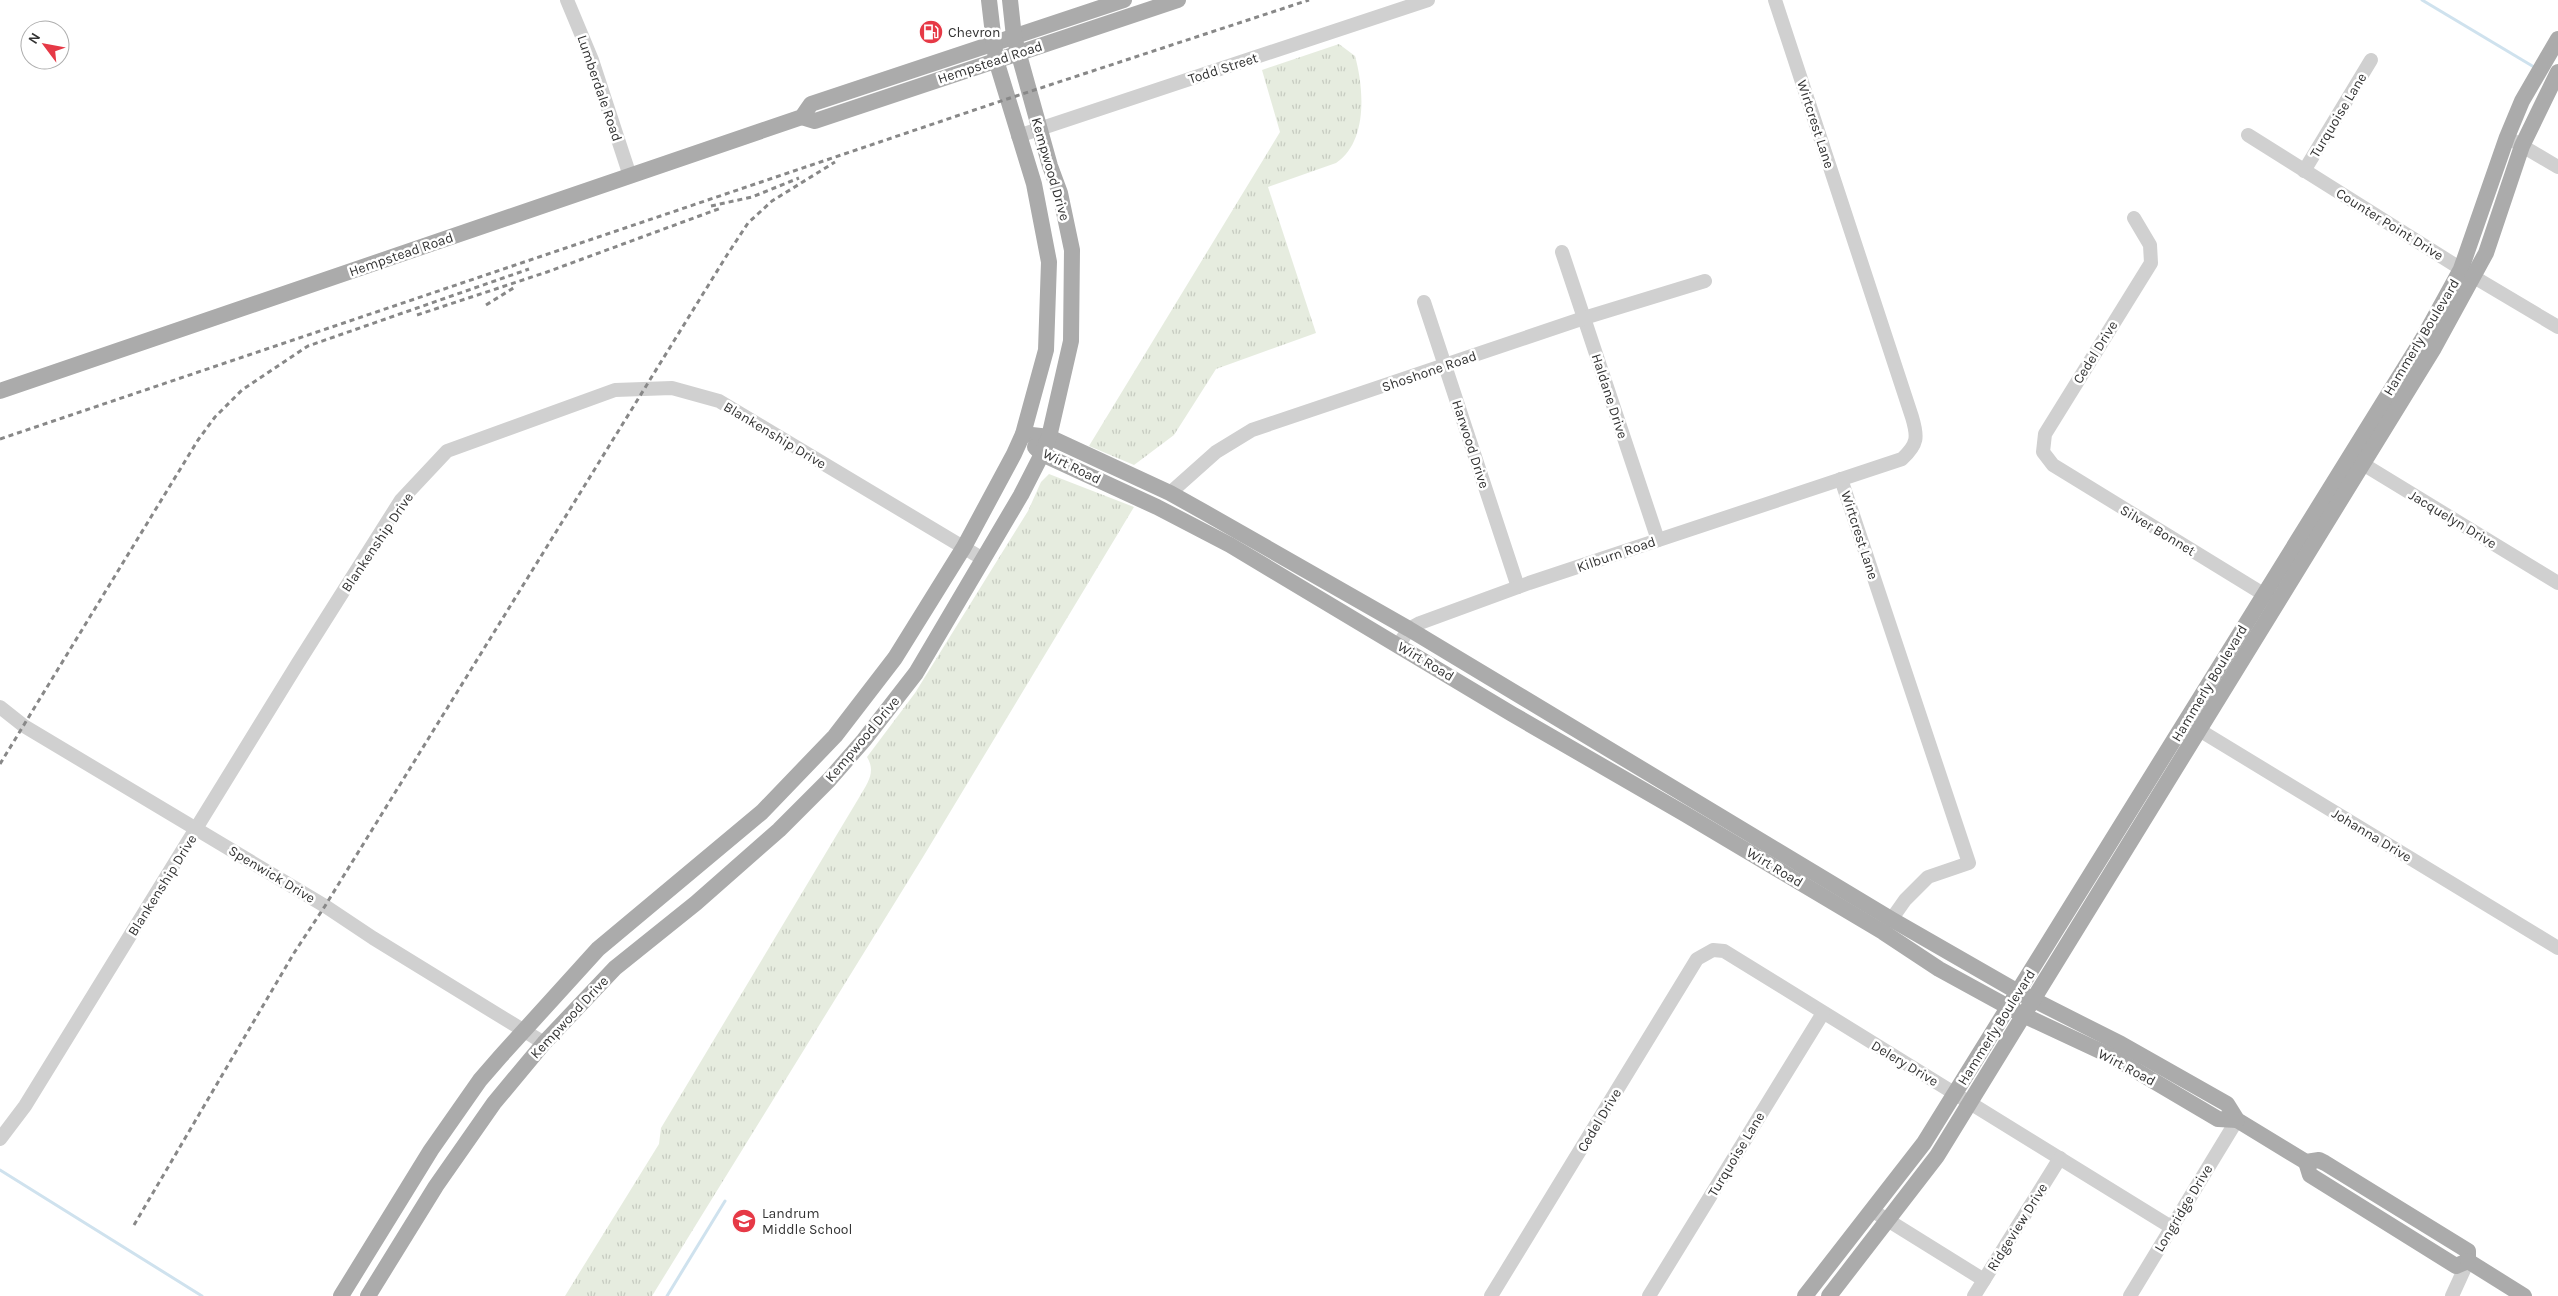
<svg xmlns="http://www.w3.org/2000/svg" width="2558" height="1296" font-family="Karla,sans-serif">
<defs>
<pattern id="grass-tufts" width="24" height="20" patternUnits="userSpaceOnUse" patternTransform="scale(1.25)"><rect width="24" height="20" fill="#e6ecdf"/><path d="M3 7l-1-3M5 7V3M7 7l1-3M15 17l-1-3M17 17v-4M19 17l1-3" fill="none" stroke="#c6cbc0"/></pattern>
</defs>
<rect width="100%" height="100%" fill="#fff"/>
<!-- grass -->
<g fill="url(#grass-tufts)">
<path d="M1339 44 1355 56C1364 88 1368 142 1336 163L1268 187 1316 333 1216 369 1174 435 1134 465 1089 446 1280 132 1262 70Z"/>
<path d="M1049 474 1134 507 923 857 652 1296H565L659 1144 661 1128 860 796C868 782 876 772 867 757L915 693 1028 511 1041 482Z"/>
</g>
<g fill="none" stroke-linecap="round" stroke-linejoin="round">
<!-- stream -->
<g stroke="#cfe2ee" stroke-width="3">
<polyline points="2422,0 2534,67"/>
<polyline points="0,1170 202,1296"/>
<polyline points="667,1296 725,1201"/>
</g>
<!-- minor -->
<g stroke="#d0d0d0" stroke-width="14">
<polyline points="567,0 592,60 630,176"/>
<polyline points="2248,135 2474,277 2558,327"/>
<polyline points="1018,136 1428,0"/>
<polyline points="2507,137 2558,167"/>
<polyline points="2304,171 2371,60"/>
<polyline points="2134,218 2150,245 2151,263 2045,434 2043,452 2053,465 2273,600"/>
<polyline points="1562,252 1658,540"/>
<polyline points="1424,302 1518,587"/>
<polyline points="2353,458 2558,583"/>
<polyline points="1841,479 1969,863 1928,877 1905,900 1886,927"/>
<polyline points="1170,493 1216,452 1252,430 1584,318 1705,281"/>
<path d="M1399 644 1409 629 1420 623 1529 583 1902 459C1918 444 1918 437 1912 417L1775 0"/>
<polyline points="0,707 24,726 325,906 373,938 544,1043"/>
<polyline points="2191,725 2558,948"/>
<polyline points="0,1139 25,1106 298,663 401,500 447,451 615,390 672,388 719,401 983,559"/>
<polyline points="1873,1211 1984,1280"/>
<polyline points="1491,1296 1697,959 1713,950 1724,951 2171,1227"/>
<polyline points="1649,1296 1823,1013"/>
<polyline points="1974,1296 2060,1158"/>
<polyline points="2130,1296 2237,1120"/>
<polyline points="2452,1296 2468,1261"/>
</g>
<!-- major -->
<g stroke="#ababab" stroke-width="16">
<polyline points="802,117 815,121 1178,0"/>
<polyline points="0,391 802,117 811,104 1124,0"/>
<polyline points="1023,434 1049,437 1170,493 1204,512 1409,629 1891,919 2018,992 2121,1044 2227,1104 2237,1120 2306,1162 2319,1160 2325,1163 2468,1251 2468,1261"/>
<polyline points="1035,447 1042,454 1157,507 1230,545 1512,714 1685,814 1883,932 1939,969 2023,1015 2113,1057 2218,1119 2237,1120"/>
<polyline points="2306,1162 2310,1175 2456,1266 2468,1261"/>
<polyline points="2468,1261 2524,1296"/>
<polyline points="341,1296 431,1150 480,1080 500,1057 598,949 762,812 835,736 895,658 964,547 1014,454 1023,434 1046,350 1049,262 1034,184 996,60 989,0"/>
<polyline points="368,1296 436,1186 494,1103 544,1043 615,968 696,903 779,830 829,780 864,740 916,673 1021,495 1042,454 1049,437 1071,341 1072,250 1060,193 1050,166 1014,37 1010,0"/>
<polyline points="1805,1296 1924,1143 2422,340 2461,269 2507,137 2522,101 2558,39"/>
<polyline points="1829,1296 1937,1156 2434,348 2486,253 2522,146 2558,72"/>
</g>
<!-- rail -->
<g stroke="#888" stroke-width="3" stroke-dasharray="5 4" stroke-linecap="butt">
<polyline points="711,206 752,197 799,178"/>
<polyline points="486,305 515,287"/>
<polyline points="417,315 547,272 721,208"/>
<polyline points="0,439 1007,99 1309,0"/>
<polyline points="0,764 198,440 215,417 242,390 308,346 529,269"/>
<polyline points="134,1225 294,953 325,906 727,255 748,223 772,201 835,162"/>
</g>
</g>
<!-- icons -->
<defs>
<g id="fuel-disc" transform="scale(1.25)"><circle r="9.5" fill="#e63946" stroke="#fff"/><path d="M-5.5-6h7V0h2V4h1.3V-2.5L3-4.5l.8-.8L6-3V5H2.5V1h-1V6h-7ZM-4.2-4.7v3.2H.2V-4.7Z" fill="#fff"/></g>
<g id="school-disc" transform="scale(1.25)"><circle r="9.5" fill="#e63946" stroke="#fff"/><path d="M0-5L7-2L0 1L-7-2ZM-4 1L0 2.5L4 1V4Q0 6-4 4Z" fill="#fff"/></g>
</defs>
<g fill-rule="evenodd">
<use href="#fuel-disc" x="931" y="32"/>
<use href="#school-disc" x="744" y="1221"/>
</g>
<g text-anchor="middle" stroke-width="5" stroke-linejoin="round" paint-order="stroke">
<!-- poi labels -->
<g font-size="14" fill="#333" stroke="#fff" text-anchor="start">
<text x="948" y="37">Chevron</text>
<text x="762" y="1218">Landrum<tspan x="762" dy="16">Middle School</tspan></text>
</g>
<!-- street labels -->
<g font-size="14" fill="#333" stroke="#fff">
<text transform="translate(990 62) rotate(-18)" y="5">Hempstead Road</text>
<text transform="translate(1223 68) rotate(-18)" y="5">Todd Street</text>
<text transform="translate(600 88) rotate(71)" y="5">Lumberdale Road</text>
<text transform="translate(2338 115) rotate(-59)" y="5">Turquoise Lane</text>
<text transform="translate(1816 124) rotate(72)" y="5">Wirtcrest Lane</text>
<text transform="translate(1051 169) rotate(74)" y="5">Kempwood Drive</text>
<text transform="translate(2390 224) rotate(32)" y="5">Counter Point Drive</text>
<text transform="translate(401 254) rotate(-19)" y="5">Hempstead Road</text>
<text transform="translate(2421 337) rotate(-59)" y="5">Hammerly Boulevard</text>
<text transform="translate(2095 352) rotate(-58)" y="5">Cedel Drive</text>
<text transform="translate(1429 371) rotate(-19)" y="5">Shoshone Road</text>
<text transform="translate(1610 396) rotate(72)" y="5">Haldane Drive</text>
<text transform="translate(775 435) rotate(31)" y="5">Blankenship Drive</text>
<text transform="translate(1471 444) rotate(72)" y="5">Harwood Drive</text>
<text transform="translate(1072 466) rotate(26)" y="5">Wirt Road</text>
<text transform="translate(2453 519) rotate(31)" y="5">Jacquelyn Drive</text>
<text transform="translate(2158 530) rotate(31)" y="5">Silver Bonnet</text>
<text transform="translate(1860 535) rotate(72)" y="5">Wirtcrest Lane</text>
<text transform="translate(377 542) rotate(-56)" y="5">Blankenship Drive</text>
<text transform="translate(1616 554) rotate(-19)" y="5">Kilburn Road</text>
<text transform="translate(1426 661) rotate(31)" y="5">Wirt Road</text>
<text transform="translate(2209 683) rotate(-59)" y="5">Hammerly Boulevard</text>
<text transform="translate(862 739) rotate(-50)" y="5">Kempwood Drive</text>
<text transform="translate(2372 835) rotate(31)" y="5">Johanna Drive</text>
<text transform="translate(1775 867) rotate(31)" y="5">Wirt Road</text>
<text transform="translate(272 874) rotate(31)" y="5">Spenwick Drive</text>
<text transform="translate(162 885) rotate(-58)" y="5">Blankenship Drive</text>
<text transform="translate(569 1017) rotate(-47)" y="5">Kempwood Drive</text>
<text transform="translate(1996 1027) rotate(-58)" y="5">Hammerly Boulevard</text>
<text transform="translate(1905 1063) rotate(31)" y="5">Delery Drive</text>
<text transform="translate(2127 1067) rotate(28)" y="5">Wirt Road</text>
<text transform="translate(1599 1120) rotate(-59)" y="5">Cedel Drive</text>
<text transform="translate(1736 1154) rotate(-59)" y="5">Turquoise Lane</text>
<text transform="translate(2183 1208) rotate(-59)" y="5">Longridge Drive</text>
<text transform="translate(2017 1227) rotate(-58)" y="5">Ridgeview Drive</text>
</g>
</g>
<!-- north arrow -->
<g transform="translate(45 45) rotate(302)"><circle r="24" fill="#ffffff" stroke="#adadad"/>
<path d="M0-4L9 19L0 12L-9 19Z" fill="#e63946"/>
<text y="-8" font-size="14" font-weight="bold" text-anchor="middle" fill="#333333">N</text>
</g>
</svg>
